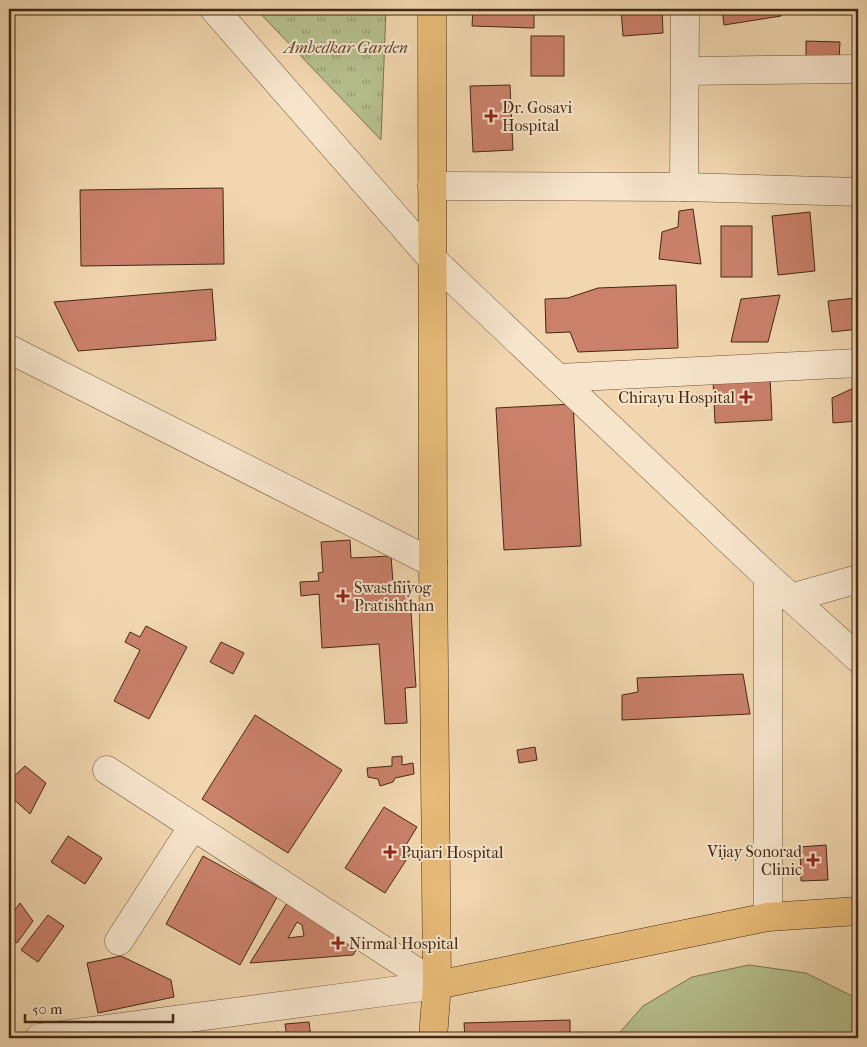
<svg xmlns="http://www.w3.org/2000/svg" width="867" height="1047" font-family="'IM FELL French Canon',serif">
<defs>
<pattern id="grass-tufts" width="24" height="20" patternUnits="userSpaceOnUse" patternTransform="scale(1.25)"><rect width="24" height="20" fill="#b6bf8e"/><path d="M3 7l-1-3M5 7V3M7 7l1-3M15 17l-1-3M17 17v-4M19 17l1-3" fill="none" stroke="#969b73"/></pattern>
</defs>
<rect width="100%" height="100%" fill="#f1d6af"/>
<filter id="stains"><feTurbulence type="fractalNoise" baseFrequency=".004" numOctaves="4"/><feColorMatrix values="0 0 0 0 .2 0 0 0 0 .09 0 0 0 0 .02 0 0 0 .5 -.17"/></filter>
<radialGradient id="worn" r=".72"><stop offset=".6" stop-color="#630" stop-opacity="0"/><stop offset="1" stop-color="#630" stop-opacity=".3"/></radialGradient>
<!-- grass -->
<polygon fill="url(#grass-tufts)" stroke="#7c7451" points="256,9 386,9 381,140"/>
<!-- pitch -->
<polygon fill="#b6bf8e" stroke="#7c7451" points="749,965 806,973 858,999 858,1038 615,1038 643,1006 692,977"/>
<!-- building -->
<g fill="#ca806b" stroke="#432914" fill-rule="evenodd">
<polygon points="473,9 534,9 534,28 472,26"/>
<polygon points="621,9 662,9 663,33 623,36"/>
<polygon points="722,9 780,9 781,16 724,25"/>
<rect x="531" y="36" width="33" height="40"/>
<polygon points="806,41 840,42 839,60 806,59"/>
<polygon points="510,85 513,150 473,152 470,86"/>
<polygon points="223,188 224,264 81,266 80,190"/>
<polygon points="693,209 701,264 659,259 662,232 678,227 679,211"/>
<polygon points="810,212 815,271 778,275 772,216"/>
<rect x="721" y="226" width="31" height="51"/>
<polygon points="676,285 678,348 578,352 570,332 546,333 545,299 568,298 598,288"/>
<polygon points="212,289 216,340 78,351 54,302"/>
<polygon points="780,295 768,342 731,342 741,299"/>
<polygon points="855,298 858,329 832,332 828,301"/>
<polygon points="770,376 772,420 715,423 713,380"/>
<polygon points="858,386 858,421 833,423 832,398"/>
<polygon points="573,404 581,546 504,550 496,408"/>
<polygon points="350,540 351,558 391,556 393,582 409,581 416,687 405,688 407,723 385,724 379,644 322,648 319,594 301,596 300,582 319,581 318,573 323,572 321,542"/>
<polygon points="146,626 187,647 149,719 114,701 140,650 125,642 130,632 140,637"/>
<polygon points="221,642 244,653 233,674 210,662"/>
<polygon points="743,674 750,714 622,720 622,695 638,692 637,678"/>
<polygon points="255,715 342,770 288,853 202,799"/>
<polygon points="535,747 537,760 519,763 517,750"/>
<polygon points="402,756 402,765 413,763 414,774 395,778 393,782 380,786 378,779 368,777 367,768 392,766 392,757"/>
<polygon points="25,766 46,783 30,814 9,795 9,781"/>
<polygon points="384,807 417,827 403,850 410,854 385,893 345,868"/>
<polygon points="68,836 102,858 85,884 51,862"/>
<polygon points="826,845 828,880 801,881 800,847"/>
<polygon points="203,856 277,897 240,965 166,924"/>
<path d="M292 895 363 939 353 955 250 963ZM297 922 302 925 304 936 288 938Z"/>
<polygon points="20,903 33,921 17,943 9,937 9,918"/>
<polygon points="48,915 64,926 38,962 21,950"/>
<polygon points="121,956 171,980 174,997 98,1013 87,963"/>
<polygon points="570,1020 570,1038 465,1038 464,1023"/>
<polygon points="309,1022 311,1038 287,1038 285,1024"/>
<polygon points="278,1032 279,1038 244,1038"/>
</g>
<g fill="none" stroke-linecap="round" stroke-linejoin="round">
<!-- minor casing -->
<g stroke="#6e543b" stroke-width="29">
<g id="minor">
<polyline points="214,9 433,260 768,577 858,658"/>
<polyline points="685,71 858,69"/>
<polyline points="432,186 684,187 858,192"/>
<polyline points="684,187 685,9"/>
<polyline points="9,349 433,563"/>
<polyline points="558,378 858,363"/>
<polyline points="768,577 768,917"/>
<polyline points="791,598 858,579"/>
<polyline points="107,770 437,985"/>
<polyline points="119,941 193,826"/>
<polyline points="39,1038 437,985"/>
</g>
</g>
<!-- major casing -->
<g stroke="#432914" stroke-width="29">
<g id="major">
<polyline points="432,9 433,563 437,985 433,1038"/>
<polyline points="437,985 768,917 858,911"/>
</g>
</g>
<!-- minor -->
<use href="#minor" stroke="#f6e4cb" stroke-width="28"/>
<!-- major -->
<use href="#major" stroke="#e8bb78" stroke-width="28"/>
</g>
<!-- markers -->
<g fill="#8f2418" stroke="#f6e4cb" stroke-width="2">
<path d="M488.5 108.5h5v5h5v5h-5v5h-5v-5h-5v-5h5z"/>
<path d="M743.5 389.5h5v5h5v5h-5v5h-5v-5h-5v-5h5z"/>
<path d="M340.5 588.5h5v5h5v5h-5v5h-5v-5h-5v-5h5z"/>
<path d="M387.5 844.5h5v5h5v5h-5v5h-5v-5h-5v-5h5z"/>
<path d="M810.5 852.5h5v5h5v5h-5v5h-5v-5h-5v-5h5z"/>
<path d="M335.5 935.5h5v5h5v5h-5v5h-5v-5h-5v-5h5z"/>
</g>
<g text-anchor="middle" stroke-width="4" stroke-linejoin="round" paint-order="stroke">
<!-- park labels -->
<g font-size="16" font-style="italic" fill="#5a472c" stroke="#f6e4cb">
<text x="346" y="53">Ambedkar Garden</text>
</g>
<!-- poi labels -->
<g font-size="16" fill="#432914" stroke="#f6e4cb" text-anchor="start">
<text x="502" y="113">Dr. Gosavi<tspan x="502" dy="18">Hospital</tspan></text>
<text x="735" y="403" text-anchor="end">Chirayu Hospital</text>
<text x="354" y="593">Swasthiyog<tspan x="354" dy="18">Pratishthan</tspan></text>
<text x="802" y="857" text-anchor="end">Vijay Sonorad<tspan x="802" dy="18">Clinic</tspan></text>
<text x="401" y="858">Pujari Hospital</text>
<text x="349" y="949">Nirmal Hospital</text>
</g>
</g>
<!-- margin -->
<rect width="867" height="1047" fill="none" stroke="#f1d6af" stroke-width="30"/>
<rect x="10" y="10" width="847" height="1027" fill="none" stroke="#432914" stroke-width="2.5"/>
<rect x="15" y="15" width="837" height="1017" fill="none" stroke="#432914"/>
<!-- scale -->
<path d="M25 1014v8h148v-8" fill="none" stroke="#432914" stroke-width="2.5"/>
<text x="32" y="1014" font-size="15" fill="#432914" stroke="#f6e4cb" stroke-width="4" paint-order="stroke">50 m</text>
<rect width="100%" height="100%" filter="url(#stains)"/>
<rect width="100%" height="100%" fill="url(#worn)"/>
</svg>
